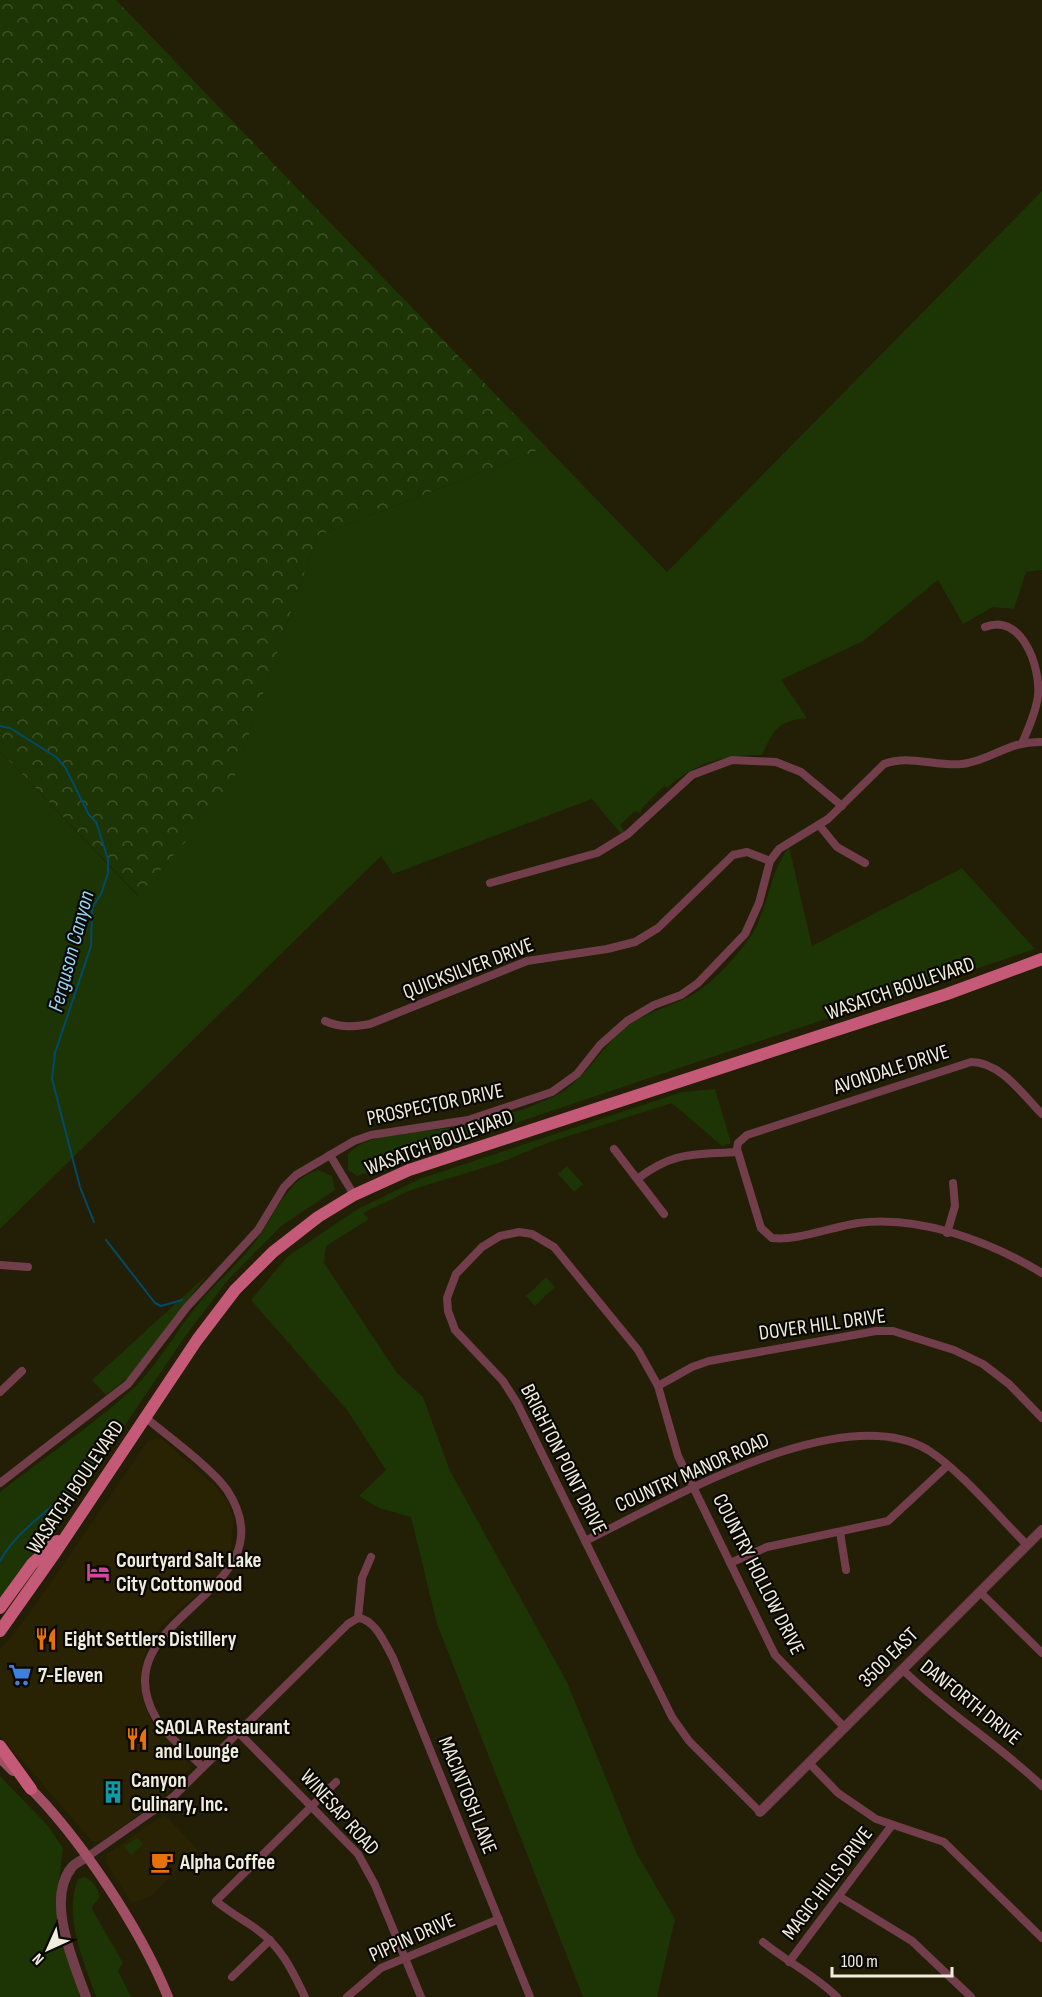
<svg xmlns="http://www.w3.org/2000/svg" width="1042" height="1997" font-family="'Sofia Sans Condensed',sans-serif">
<defs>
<pattern id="forest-crowns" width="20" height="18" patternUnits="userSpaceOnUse" patternTransform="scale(1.5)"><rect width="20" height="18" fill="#1d3404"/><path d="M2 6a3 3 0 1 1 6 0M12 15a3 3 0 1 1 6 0" fill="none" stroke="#3e5228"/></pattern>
</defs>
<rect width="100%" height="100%" fill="#231e06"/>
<!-- built -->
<g fill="#2a2303">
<polygon points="155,1439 163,1440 218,1489 229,1505 233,1518 231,1550 217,1576 162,1625 145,1652 141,1669 142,1698 151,1721 188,1762 190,1769 168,1793 102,1841 93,1842 0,1735 0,1650 30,1613 148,1441"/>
<polygon points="164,1814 198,1850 152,1895 132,1903 106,1862 107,1854"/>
</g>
<!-- grass -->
<g fill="#1d3404">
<path d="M1042 191V570L1026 572 1014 609 993 607 963 624 938 580 863 641 781 680 807 718C777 721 774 730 762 755 727 754 694 763 667 788L664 786 641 809V813L635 811 620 825 624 831 621 834 592 799 393 874 381 856 0 1229V751L137 895 229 792 317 536 546 447 667 572Z"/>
<path d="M789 847 812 946 962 868 1035 949 357 1176 348 1170V1154C369 1130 428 1133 460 1126 490 1120 523 1111 551 1098 582 1084 596 1055 619 1033 641 1012 671 1008 695 993 716 980 739 954 752 934 769 906 769 873 789 847Z"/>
<polygon points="715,1089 731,1143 722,1146 672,1103 550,1142 499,1163 411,1190 363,1213 369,1219 326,1246 324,1263 397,1373 423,1397 450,1471 567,1682 636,1852 675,1919 657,1997 583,1997 437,1624 411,1517 379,1508 359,1496 386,1470 347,1410 251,1300 287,1257 356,1210 419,1179 682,1092"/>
<polygon points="567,1166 583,1184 574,1192 558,1174"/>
<path d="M318 1170 332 1176 335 1190 281 1226 227 1281 184 1338 50 1536 0 1601V1492C42 1459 87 1429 127 1394 154 1371 171 1339 192 1312 210 1288 232 1270 251 1247 272 1223 285 1179 318 1170Z"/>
<polygon points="207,1275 129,1377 106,1395 92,1380"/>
<polygon points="546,1277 555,1287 535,1306 526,1296"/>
<polygon points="0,1776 48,1826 63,1848 56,1903 81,1997 0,1997"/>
<polygon points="137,1838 143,1844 131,1855 124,1846"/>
<path d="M84 1877C92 1879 100 1890 99 1898L92 1907 93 1911 123 1963 118 1971 131 1997H96C84 1961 63 1917 78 1879Z"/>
</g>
<!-- forest -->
<polygon fill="url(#forest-crowns)" points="0,0 116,0 546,447 317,536 229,793 138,895 0,751"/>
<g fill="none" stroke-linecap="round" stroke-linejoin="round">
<!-- stream -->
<g stroke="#004b6a" stroke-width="2">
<polyline points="0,726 10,728 56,757 65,767 89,815 96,822 108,859 108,873 101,894 92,908 91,946 55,1053 52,1079 80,1187 94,1222"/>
<polyline points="106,1240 155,1303 161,1306 182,1300"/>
<path d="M0 1561C17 1531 43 1516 66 1493 77 1483 81 1470 94 1461"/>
</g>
<!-- minor -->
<g stroke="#723e4b" stroke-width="8">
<path d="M985 627C1022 612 1041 668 1038 696 1036 712 1029 727 1023 741"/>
<polyline points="819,825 837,847 865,863"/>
<polyline points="490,883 597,853 628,834 692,775 732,760 776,762 801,772 842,806"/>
<path d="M325 1021C341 1028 353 1027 370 1024L527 961 607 949 635 942 658 928 733 855 747 852 770 861"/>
<path d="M1042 1114C1023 1095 1001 1062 971 1062L747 1135 738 1143 737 1149 761 1228 772 1238C796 1241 832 1227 858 1223 920 1215 989 1241 1042 1273"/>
<polyline points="614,1149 664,1214"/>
<polyline points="330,1155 354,1195"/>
<path d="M637 1179C675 1151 692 1155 737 1152"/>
<polyline points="947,1233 955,1206 953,1183"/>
<polyline points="0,1265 28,1267"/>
<polyline points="658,1386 692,1367 709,1361 876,1331 893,1331 954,1350 983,1364 1009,1384 1042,1418"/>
<polyline points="0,1392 22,1371"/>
<path d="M145 1417C166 1435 213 1469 227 1490 295 1593 97 1616 156 1718 167 1736 187 1752 203 1767"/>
<path d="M0 1483 128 1384 187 1307 258 1230 284 1187 296 1175 354 1141 371 1135 468 1120 552 1092 577 1074 600 1045 627 1021 654 1005 681 995 698 983 745 934 759 903 770 861 779 849 828 819 884 764C908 754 937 767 962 764 993 760 1007 741 1042 742"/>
<polyline points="840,1532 846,1570"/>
<path d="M585 1541C666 1502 841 1398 928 1450 961 1471 998 1516 1027 1545"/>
<polyline points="730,1563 767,1547 888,1521 947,1466"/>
<polyline points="980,1592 1042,1653"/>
<path d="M358 1618C375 1619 385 1644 393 1658L530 1997"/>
<polyline points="358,1618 362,1578 371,1557"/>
<path d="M903 1670C947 1713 998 1744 1042 1786"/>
<polyline points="238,1732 358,1854 375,1885 421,1997"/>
<polyline points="809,1763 838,1793 876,1819 944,1842 1042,1938"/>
<polyline points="760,1812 689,1741 672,1717 517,1403 503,1381 455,1330 448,1311 447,1298 456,1274 482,1247 500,1236 519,1232 532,1234 554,1247 638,1350 658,1386 678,1456 775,1655 845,1728"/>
<polyline points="87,1857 173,1797 348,1624 358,1618"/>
<polyline points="840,1897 912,1941 971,1997"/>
<path d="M763 1942C787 1962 815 1975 837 1997"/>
<polyline points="789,1962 892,1825"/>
<polyline points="232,1977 270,1940"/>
<path d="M305 1997C292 1970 281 1946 255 1928 242 1919 229 1912 216 1901L336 1782"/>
<polyline points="347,1997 381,1968 499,1919"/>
</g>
<!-- tertiary -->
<g stroke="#723e4b" stroke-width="10">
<polyline points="760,1812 1042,1530"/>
<path d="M86 1997C74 1963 45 1900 72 1867 75 1863 82 1860 87 1857"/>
</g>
<!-- secondary -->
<g stroke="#a14f65" stroke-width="10">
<polyline points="0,1758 13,1771"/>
<path d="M26 1784C79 1836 140 1928 168 1997"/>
</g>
<!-- primary -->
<g stroke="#c55a78" stroke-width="12">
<polyline points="0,1608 32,1564 57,1541"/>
<polyline points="0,1631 55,1553 197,1340 235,1290 273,1252 318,1217 354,1195 409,1170 947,994 1042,959"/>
<polyline points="0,1746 31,1789"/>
</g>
</g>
<!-- icons -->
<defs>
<g id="hotel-bare" transform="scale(1.8)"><path d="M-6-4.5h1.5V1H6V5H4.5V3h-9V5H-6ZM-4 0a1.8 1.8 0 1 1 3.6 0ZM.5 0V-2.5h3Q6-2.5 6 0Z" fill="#d1479c" stroke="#0a0802" stroke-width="2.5" paint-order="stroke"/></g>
<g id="restaurant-bare" transform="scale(1.8)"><path d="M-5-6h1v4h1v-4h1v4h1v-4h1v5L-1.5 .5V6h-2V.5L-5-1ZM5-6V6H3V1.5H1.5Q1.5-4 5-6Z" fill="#e8710a" stroke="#0a0802" stroke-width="2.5" paint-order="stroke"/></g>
<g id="supermarket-bare" transform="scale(1.8)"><path d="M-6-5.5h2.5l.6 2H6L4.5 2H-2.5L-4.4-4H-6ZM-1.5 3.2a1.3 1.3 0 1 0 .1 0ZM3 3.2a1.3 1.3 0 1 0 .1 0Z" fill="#3f7fe0" stroke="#0a0802" stroke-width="2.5" paint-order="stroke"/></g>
<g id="building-bare" transform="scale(1.8)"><path d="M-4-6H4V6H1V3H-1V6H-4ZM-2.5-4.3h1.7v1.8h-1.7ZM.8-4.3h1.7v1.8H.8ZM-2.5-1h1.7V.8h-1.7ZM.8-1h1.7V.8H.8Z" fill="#0f9aa8" stroke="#0a0802" stroke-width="2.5" paint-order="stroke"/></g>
<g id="cafe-bare" transform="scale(1.8)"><path d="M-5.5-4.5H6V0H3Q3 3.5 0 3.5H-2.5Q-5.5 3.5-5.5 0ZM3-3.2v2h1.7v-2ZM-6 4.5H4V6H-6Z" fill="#e8710a" stroke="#0a0802" stroke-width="2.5" paint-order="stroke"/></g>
</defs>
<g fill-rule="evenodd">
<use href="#hotel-bare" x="98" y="1572"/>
<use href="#restaurant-bare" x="46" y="1639"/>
<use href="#supermarket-bare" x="20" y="1675"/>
<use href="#restaurant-bare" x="137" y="1739"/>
<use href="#building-bare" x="113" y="1792"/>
<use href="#cafe-bare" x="162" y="1862"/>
</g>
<g text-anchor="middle" stroke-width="4.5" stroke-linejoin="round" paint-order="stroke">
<!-- street labels -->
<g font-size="21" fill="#f0eddf" stroke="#0a0802">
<text transform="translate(468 968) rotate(-21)" y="7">QUICKSILVER DRIVE</text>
<text transform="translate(900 988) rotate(-19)" y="7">WASATCH BOULEVARD</text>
<text transform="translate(891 1069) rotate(-18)" y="7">AVONDALE DRIVE</text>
<text transform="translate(435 1104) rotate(-12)" y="7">PROSPECTOR DRIVE</text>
<text transform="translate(439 1142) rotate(-20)" y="7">WASATCH BOULEVARD</text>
<text transform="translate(822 1324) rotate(-8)" y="7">DOVER HILL DRIVE</text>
<text transform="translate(564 1459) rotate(63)" y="7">BRIGHTON POINT DRIVE</text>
<text transform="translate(692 1472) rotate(-24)" y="7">COUNTRY MANOR ROAD</text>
<text transform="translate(75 1487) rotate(-56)" y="7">WASATCH BOULEVARD</text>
<text transform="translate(759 1574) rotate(63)" y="7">COUNTRY HOLLOW DRIVE</text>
<text transform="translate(888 1657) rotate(-45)" y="7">3500 EAST</text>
<text transform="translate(971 1702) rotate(39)" y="7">DANFORTH DRIVE</text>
<text transform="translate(468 1795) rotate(68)" y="7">MACINTOSH LANE</text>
<text transform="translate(340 1812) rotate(48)" y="7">WINESAP ROAD</text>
<text transform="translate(827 1883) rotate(-53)" y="7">MAGIC HILLS DRIVE</text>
<text transform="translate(412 1937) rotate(-24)" y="7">PIPPIN DRIVE</text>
</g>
<!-- poi labels -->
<g font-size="21" font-weight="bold" fill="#f0eddf" stroke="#0a0802" text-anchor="start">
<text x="116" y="1567">Courtyard Salt Lake<tspan x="116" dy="24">City Cottonwood</tspan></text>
<text x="64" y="1646">Eight Settlers Distillery</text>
<text x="38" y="1682">7-Eleven</text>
<text x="155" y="1734">SAOLA Restaurant<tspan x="155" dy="24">and Lounge</tspan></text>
<text x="131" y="1787">Canyon<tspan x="131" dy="24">Culinary, Inc.</tspan></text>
<text x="180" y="1869">Alpha Coffee</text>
</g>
<!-- water labels -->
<g font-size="22" font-style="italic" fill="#96d4f7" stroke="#0a0802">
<text transform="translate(70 951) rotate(-75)" y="8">Ferguson Canyon</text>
</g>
</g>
<!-- north arrow -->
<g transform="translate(48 1949) rotate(225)" stroke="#0a0802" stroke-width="4.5" paint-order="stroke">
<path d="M0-4.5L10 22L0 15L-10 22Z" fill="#f0eddf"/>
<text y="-9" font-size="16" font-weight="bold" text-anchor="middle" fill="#f0eddf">N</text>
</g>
<!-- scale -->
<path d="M832 1967v9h120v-9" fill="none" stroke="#f0eddf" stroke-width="3"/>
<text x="841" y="1967" font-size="18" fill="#f0eddf" stroke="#0a0802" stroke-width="4.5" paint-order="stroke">100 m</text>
</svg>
